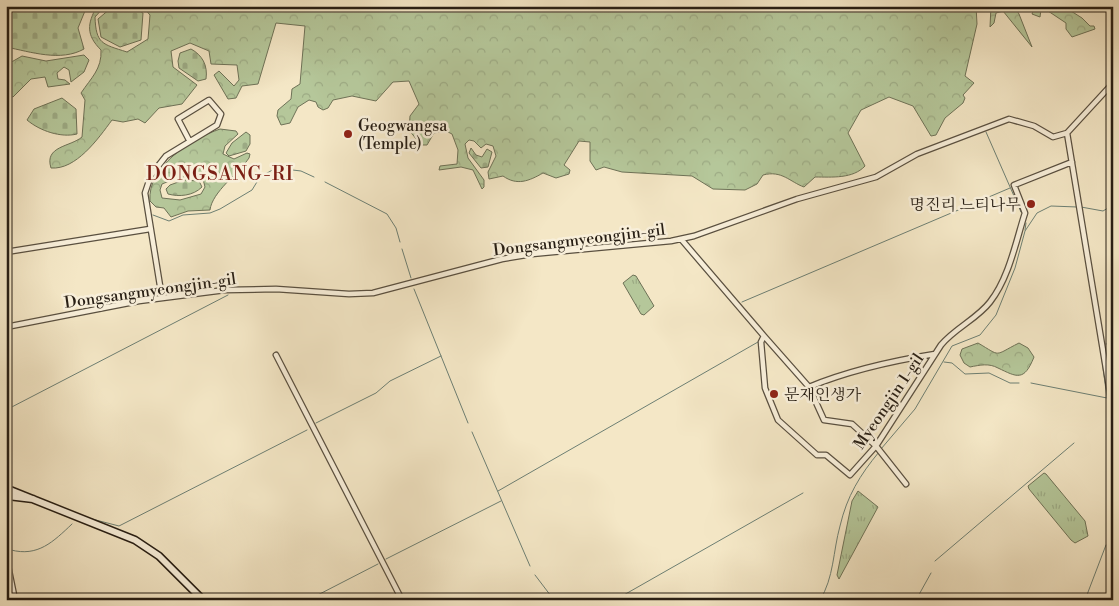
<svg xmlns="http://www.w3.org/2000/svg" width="1119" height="606" viewBox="0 0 1119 606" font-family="'Libre Bodoni','Noto Serif KR',serif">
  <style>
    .grass { fill: url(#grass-tufts); stroke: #6e7257 }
    .forest { fill: url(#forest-crowns); stroke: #6e7257; fill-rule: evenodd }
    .cemetery { fill: url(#cemetery-stones); stroke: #6e7257 }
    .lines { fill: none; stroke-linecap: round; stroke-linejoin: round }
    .stream { stroke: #6d7f73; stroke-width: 1 }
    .minor-casing { stroke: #5a5040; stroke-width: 7 }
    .secondary-casing { stroke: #271e14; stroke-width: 9 }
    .minor { stroke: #f8efda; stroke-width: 4.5 }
    .secondary { stroke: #f8efda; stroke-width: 6 }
    .poi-dot { fill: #8f2418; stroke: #f8efda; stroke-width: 2 }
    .labels { text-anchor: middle; stroke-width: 5; stroke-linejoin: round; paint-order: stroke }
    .poi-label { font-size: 16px; fill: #271e14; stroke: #f8efda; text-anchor: start }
    .street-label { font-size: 16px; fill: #271e14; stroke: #f8efda }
    .quarter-label { font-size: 19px; letter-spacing: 1px; fill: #7a1f14; stroke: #f8efda }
  </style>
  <defs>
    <pattern id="grass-tufts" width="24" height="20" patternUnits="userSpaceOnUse" patternTransform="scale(1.25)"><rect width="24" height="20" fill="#b5c79a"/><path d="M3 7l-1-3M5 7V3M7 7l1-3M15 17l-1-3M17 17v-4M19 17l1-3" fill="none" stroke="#9caa84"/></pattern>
    <pattern id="forest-crowns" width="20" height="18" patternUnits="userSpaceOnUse" patternTransform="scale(1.25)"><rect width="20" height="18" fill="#b5c79a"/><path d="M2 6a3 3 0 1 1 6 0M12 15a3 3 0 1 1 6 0" fill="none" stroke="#9caa84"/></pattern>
    <pattern id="cemetery-stones" width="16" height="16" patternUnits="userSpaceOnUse" patternTransform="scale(1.25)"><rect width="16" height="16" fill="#b5c79a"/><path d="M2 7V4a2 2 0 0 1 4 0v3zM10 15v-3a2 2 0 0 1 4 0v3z" fill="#9caa84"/></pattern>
  </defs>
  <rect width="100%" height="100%" fill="#f4e7c6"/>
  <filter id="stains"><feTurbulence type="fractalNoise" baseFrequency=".004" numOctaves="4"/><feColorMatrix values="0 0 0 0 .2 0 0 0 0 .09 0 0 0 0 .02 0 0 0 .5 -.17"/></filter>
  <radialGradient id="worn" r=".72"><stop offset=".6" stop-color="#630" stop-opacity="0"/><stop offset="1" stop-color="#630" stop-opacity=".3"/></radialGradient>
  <!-- grass -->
  <path class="grass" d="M633 275 636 276 654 306 644 315 641 314 623 283Z
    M1044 473 1046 474 1085 521 1088 536 1075 543 1071 540 1029 489 1028 486Z
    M858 491 878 507 839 579 837 575 852 501Z"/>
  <!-- forest -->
  <path class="forest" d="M97 6H105L95 17C96 44 102 44 127 52L148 39 150 15 142 6H242L247 10 251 6H976L977 24 965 76 974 83 963 95 965 98 963 103 945 118 936 135 931 136 913 106 889 97 861 110 848 133 865 166C853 179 832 177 815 177L804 187C790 182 782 170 763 175L757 184 745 190 713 189 692 176 622 172 604 167 596 170 590 161V142L579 141 564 165 570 170 569 174 556 178 543 173C529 181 517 186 503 176L489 179 488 172 496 156 493 146 486 144 481 148 474 141 469 140 465 144 468 158 484 180V187L482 189 473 170 461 167 439 170 440 166 457 164 458 150 452 134 446 131 434 133 427 145H421L409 130 410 116 419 104 409 81 393 82 376 101 352 96 333 100 328 108 323 110 318 107 316 102 309 100 298 107 290 123 281 125 277 116 278 110 291 99 292 89 300 84 305 26 276 23 258 84 242 86 236 98 228 99 214 75 219 71 234 86 239 80 237 65 211 64 209 51 190 43 171 51 173 67 197 85 182 104 159 108 145 123 138 119 123 122 112 120C98 139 76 170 51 168 44 146 70 147 82 137L85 100 81 93C91 78 102 69 101 50 86 35 87 24 97 6Z
    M991 6H1014L1019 14 1032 47 1003 11 996 13 994 23 990 27Z
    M1035 6H1063L1082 18 1090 26H1094L1095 29 1072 37 1066 29V23L1048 11 1041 9 1040 17 1032 14Z
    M84 55 89 60 84 72 71 82 69 70 64 67 57 73 58 79 65 80 70 84 48 87 45 77 31 79 13 97 6 95V63L8 64 22 56 46 61Z
    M220 129 236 131 238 134 225 146 223 154 234 159 247 153 250 154 249 158C239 173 212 192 210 210L188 211 171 217 164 208 156 207 150 201C147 167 191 139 220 129ZM193 176 203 179 205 187 201 194 180 200 162 198 160 190 162 184 177 178Z
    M978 343C1002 357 993 356 1019 343L1028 348 1034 357C1024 382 1017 377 998 368 989 363 980 365 970 367L964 363 960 355 962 349Z"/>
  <!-- cemetery -->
  <path class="cemetery" d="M18 6H87L78 28 84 49C61 62 31 52 6 47V14Z
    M131 6 143 13 141 40 120 47 101 37 98 19 111 8Z
    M191 49C202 55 208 65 206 79L198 81 179 68 178 61 180 53Z
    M62 98 76 109 77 134C61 138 40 131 27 120L34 109Z
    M246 132 250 135V144L246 151 229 156 226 153 232 143Z
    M471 148 476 155 482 157 487 149 492 152 488 167 481 168 469 153Z
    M184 180 199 181 202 187C193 196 179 197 168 194L166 189 170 185Z"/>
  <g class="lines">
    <!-- stream -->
    <path class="stream" d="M986 132 1021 212
      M325 182 387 214 396 228 400 242
      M1081 207 1103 211 1113 205
      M153 215 169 221 183 215 210 213 220 209 252 190 260 177 276 168 301 171 314 177
      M1025 230 1026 223
      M402 249 411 278
      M414 289 468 423
      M742 302 1010 188
      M1106 344 1113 343
      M944 362 952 363 965 374 989 373 1010 383H1019
      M1031 383 1107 398 1100 345
      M6 410 228 295
      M316 423 376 393 390 381 441 356
      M472 432 530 566
      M881 449 915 409 952 346 980 335 996 315 1015 268 1025 231 1037 213 1051 206 1077 207
      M498 491 758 342
      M88 518 119 526 307 430
      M11 550C38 557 53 542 72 524
      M386 559 501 501
      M935 561 1074 443
      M535 575 554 600
      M308 600 378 564
      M615 600 803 493
      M820 600C834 578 833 551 840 526 847 496 860 475 879 452
      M916 600 931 573
      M1085 600 1106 545"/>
    <defs>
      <path id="minor" d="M1067 133 1110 393 1113 392
        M681 239 764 336 761 342 765 388 778 420 817 455H826L850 475 876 446 941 345C955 328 977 319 990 302 1009 278 1016 241 1025 213L1014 185 1072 162
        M6 252 150 229
        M162 298 145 193 151 175 166 156 217 125 221 114 209 100 178 119 189 140
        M6 327 139 301 225 290 276 289 349 294 373 293 502 259 532 254 671 241 694 236 797 199 876 177 917 154 1009 119 1034 126 1053 137 1067 133 1113 83
        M764 336 809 387 824 420 852 424 876 446 906 484
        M276 355 402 600
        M809 387C850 370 891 361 935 354
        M6 556 15 600"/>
      <path id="secondary" d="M10 490 135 540 159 556 203 600
        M8 496 33 499"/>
    </defs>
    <!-- minor casing -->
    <use href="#minor" class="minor-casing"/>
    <!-- secondary casing -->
    <use href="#secondary" class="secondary-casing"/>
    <!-- minor -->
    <use href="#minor" class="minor"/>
    <!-- secondary -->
    <use href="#secondary" class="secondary"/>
  </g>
  <!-- markers -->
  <g class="poi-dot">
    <circle cx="348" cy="134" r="5"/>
    <circle cx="1031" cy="204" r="5"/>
    <circle cx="774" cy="394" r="5"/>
  </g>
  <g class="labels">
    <!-- poi labels -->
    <g class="poi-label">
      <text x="358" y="131">Geogwangsa<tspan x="358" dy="18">(Temple)</tspan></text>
      <text x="1021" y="210" text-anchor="end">명진리 느티나무</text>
      <text x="784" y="400">문재인생가</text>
    </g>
    <!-- street labels -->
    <g class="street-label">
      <text transform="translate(579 239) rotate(-7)" y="6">Dongsangmyeongjin-gil</text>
      <text transform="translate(150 290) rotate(-8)" y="6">Dongsangmyeongjin-gil</text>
      <text transform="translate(888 401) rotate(-56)" y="6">Myeongjin 1-gil</text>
    </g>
    <!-- quarter labels -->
    <g class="quarter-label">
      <text x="220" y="180">DONGSANG-RI</text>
    </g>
  </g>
  <!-- margin -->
  <rect width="1119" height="606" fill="none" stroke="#f4e7c6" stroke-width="25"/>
  <rect x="8" y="8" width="1104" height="591" fill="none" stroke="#271e14" stroke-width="2.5"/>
  <rect x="12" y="12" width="1094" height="581" fill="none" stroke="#271e14"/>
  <rect width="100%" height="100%" filter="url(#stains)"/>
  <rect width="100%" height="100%" fill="url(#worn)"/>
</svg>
